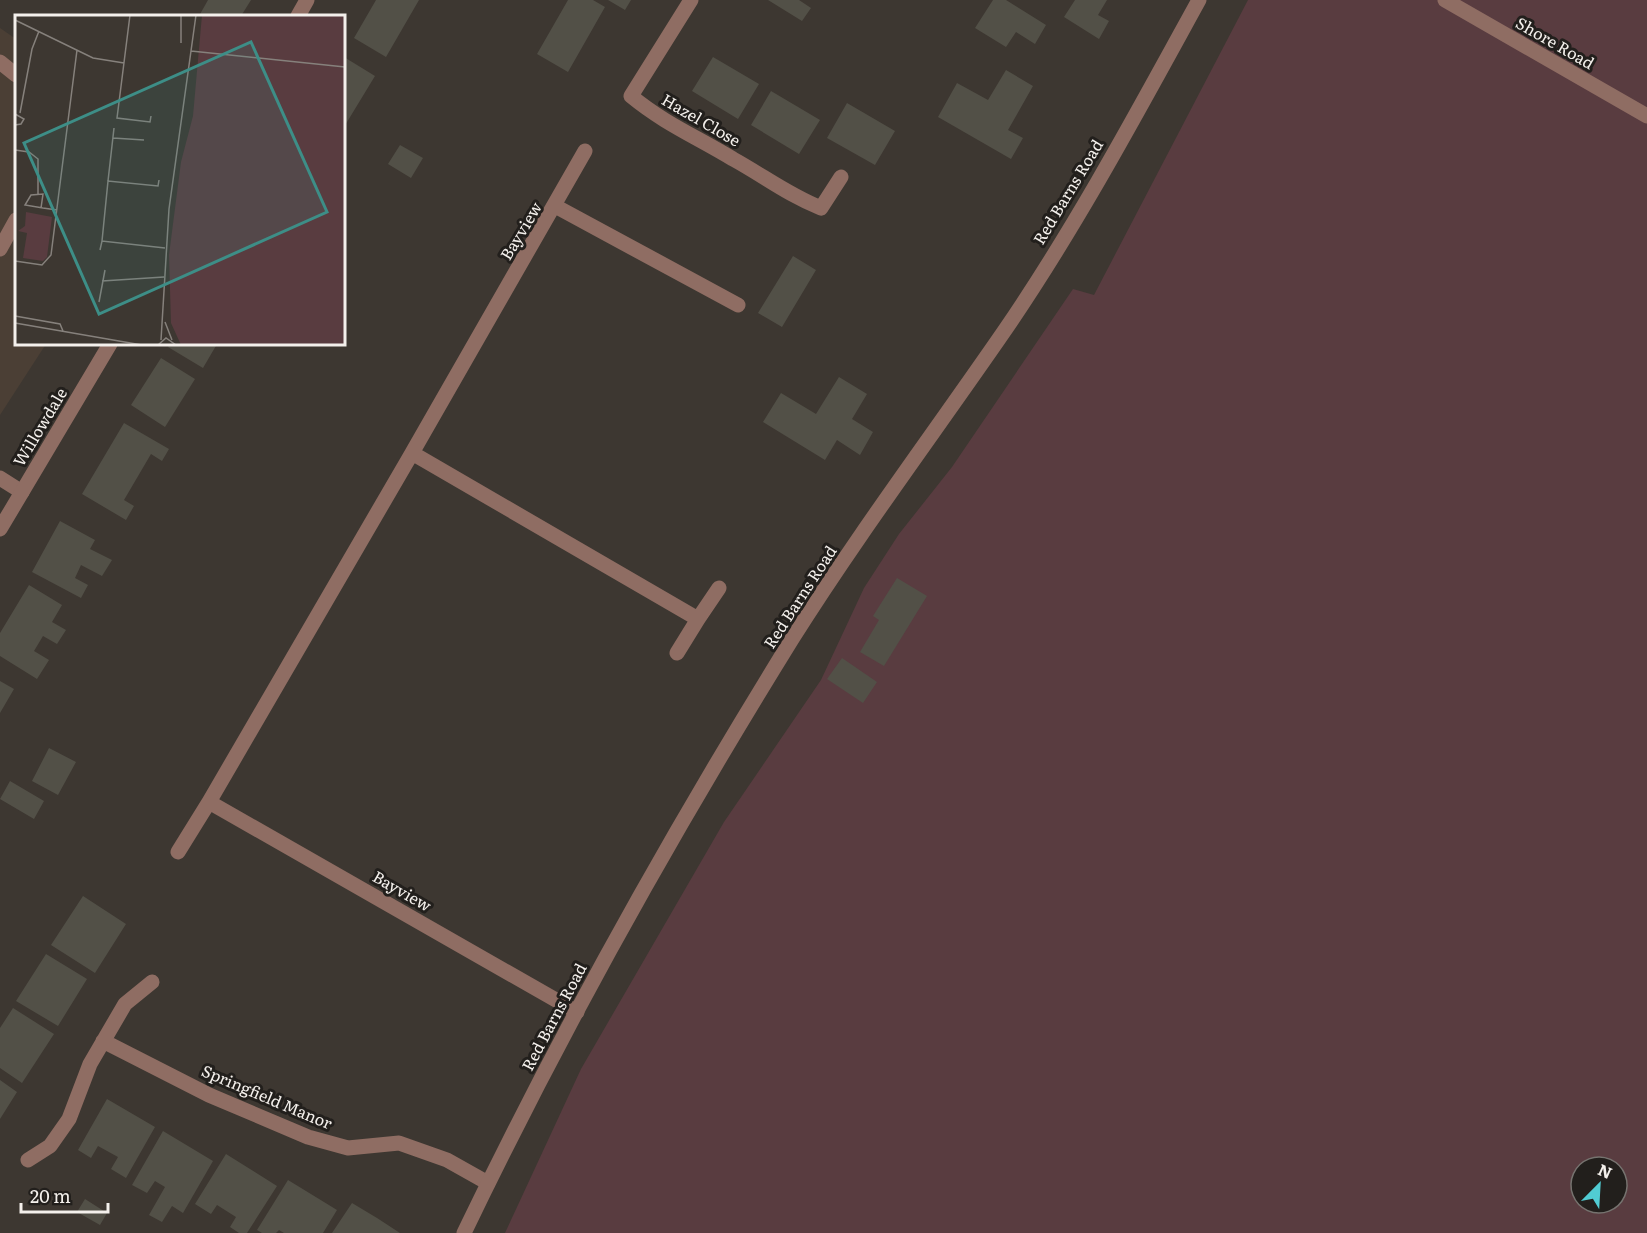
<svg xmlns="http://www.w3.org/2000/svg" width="1647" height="1233" viewBox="0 0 1647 1233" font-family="Literata,serif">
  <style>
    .built { fill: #4b3f35 }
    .green { fill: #593c40; fill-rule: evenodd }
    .building { fill: #525047 }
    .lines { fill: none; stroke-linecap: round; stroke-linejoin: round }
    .service { stroke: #8f6d63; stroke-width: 15 }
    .minor { stroke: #8f6d63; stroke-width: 15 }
    .tertiary { stroke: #8f6d63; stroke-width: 15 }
    .labels { text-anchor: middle; stroke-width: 6; stroke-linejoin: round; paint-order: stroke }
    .street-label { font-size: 16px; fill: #f4f0ec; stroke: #221f1c }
    .inset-road { fill: none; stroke: #86817c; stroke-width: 1.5 }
    .view { fill: #3d8e87; fill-opacity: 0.15; stroke: #3d8e87; stroke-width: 3 }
    .inset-edge { fill: none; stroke: #f4f0ec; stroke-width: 3 }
  </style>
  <rect width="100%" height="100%" fill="#3d3731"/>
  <!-- built -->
  <path class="built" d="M0 28 16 39V344H46L0 415Z"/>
  <!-- green -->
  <path class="green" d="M1248 0H1647V1233H505L581 1069 724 822 821 680 864 588 899 534 952 467 1073 289 1094 295ZM1581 1167H1617V1203H1581Z"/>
  <!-- building -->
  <path class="building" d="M208 0H251L241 16H199Z
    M376 0H419L386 57 354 38Z
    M568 0H593L605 7 568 72 537 54Z
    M608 0H631L625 10Z
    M768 0H799L811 8 802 21Z
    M993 0H1006L1046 25 1035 44 1016 32 1006 47 975 28Z
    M1075 0H1107L1098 15 1109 21 1099 39 1064 17Z
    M344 57 375 76 344 127Z
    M713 57 759 84 738 119 692 91Z
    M1006 70 1033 86 1008 130 1023 138 1011 159 938 117 957 83 988 100Z
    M771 91 820 120 799 154 751 125Z
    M847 103 895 131 875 165 827 138Z
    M400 145 423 158 411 178 388 164Z
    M793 256 816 270 782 327 758 313Z
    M170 344H217L203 368 168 347Z
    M161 358 195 379 165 427 131 405Z
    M839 377 867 394 852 419 873 432 860 455 837 440 825 460 763 422 781 393 816 414Z
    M124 423 169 449 162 461 151 454 124 500 134 506 126 520 82 494Z
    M60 521 95 540 90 549 112 560 102 576 81 565 75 578 88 585 81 598 32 572Z
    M897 578 927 596 884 666 860 652 879 620 873 616Z
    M29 585 62 605 52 622 66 630 57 644 43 636 34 651 49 660 37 679 0 656V633Z
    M842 658 877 682 863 703 827 679Z
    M0 681 14 689 0 713Z
    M49 748 76 762 58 795 32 781Z
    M10 781 44 801 34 819 0 799Z
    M83 896 126 924 95 973 51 945Z
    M46 954 87 979 58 1026 16 1001Z
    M13 1008 54 1034 22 1083 0 1068V1028Z
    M0 1080 17 1092 0 1119Z
    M107 1099 155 1127 126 1178 111 1169 118 1157 98 1146 91 1158 78 1150Z
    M163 1131 213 1161 183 1213 172 1206 162 1222 149 1215 165 1187 155 1181 147 1193 132 1185Z
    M226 1154 277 1186 247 1233H239L230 1227 236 1217 217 1205 211 1214 195 1204Z
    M288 1180 337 1210 323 1233H284L279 1230 276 1233H262L257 1230Z
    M85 1199 107 1213 100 1225 77 1212Z
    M352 1203 377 1218 400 1233H332Z"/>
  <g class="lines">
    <!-- service -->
    <path class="service" d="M0 62 16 75
      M0 249 16 220
      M0 478 22 492"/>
    <!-- minor -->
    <path class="minor" d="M691 0 631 96C665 124 697 137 733 159 764 176 788 195 821 208L841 177
      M1445 0 1647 116
      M298 16 307 0
      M555 206 738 305
      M412 453 585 151
      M0 529 110 344
      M677 653 698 619
      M209 802 412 453 698 619 719 588
      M178 852 209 802 577 1012
      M103 1041 209 1095 308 1137 348 1148 399 1143 447 1160 488 1183
      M28 1160 50 1146 69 1119 90 1064 125 1004 152 982"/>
    <!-- tertiary -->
    <path class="tertiary" d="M464 1233C562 1029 673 831 792 639 859 533 934 433 1005 330 1077 225 1138 111 1199 0"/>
  </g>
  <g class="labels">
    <!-- street labels -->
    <g class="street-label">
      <text transform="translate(1555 43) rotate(30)" y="6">Shore Road</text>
      <text transform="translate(701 120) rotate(30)" y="6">Hazel Close</text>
      <text transform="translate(1068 192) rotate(-59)" y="6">Red Barns Road</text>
      <text transform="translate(521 231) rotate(-59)" y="6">Bayview</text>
      <text transform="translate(40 427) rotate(-59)" y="6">Willowdale</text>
      <text transform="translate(800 597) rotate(-57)" y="6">Red Barns Road</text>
      <text transform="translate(402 891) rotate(30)" y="6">Bayview</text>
      <text transform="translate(554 1017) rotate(-62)" y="6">Red Barns Road</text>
      <text transform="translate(267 1097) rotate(23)" y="6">Springfield Manor</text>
    </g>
  </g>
  <!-- overview -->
  <g transform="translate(15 15)">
    <rect width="330" height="330" fill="#3d3731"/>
    <path d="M187 0H330V330H166L156 308 154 240 166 147 178 101ZM11 197 37 202 32 242 28 246 8 243 12 218 3 216 10 211Z" fill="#593c40"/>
    <path class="inset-road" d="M115 0 102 103 135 107 136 101M0 5 78 43 109 48M166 28V0M176 36 330 52M5 98 17 34 24 16M0 99 9 104 6 109 0 110M98 123 129 125M0 135 14 137 23 144V179M93 166 99 113M26 193 28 179 16 180 10 190 28 193 42 195M87 226 93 166 143 171 144 165M85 235 87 226 150 233M0 246 27 250 36 240 62 35M87 266 149 262M84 287 90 255M0 301 45 309 48 316M150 307 157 325M0 308 127 330M146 325 154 194 181 0M143 330 151 323 161 330"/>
    <path class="view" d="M236 27 312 197 84 299 9 128Z"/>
    <rect width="330" height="330" class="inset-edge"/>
  </g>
  <!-- north arrow -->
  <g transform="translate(1599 1185) rotate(24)"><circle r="28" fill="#221f1c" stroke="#76736f" stroke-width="1.5"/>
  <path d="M0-4.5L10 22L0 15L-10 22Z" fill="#51ccd3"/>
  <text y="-9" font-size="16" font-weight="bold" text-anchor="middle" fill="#f4f0ec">N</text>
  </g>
  <!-- scale -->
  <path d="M21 1203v9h87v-9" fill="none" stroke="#f4f0ec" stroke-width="3"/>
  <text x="30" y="1203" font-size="18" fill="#f4f0ec" stroke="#221f1c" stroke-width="4.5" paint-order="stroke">20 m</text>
</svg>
